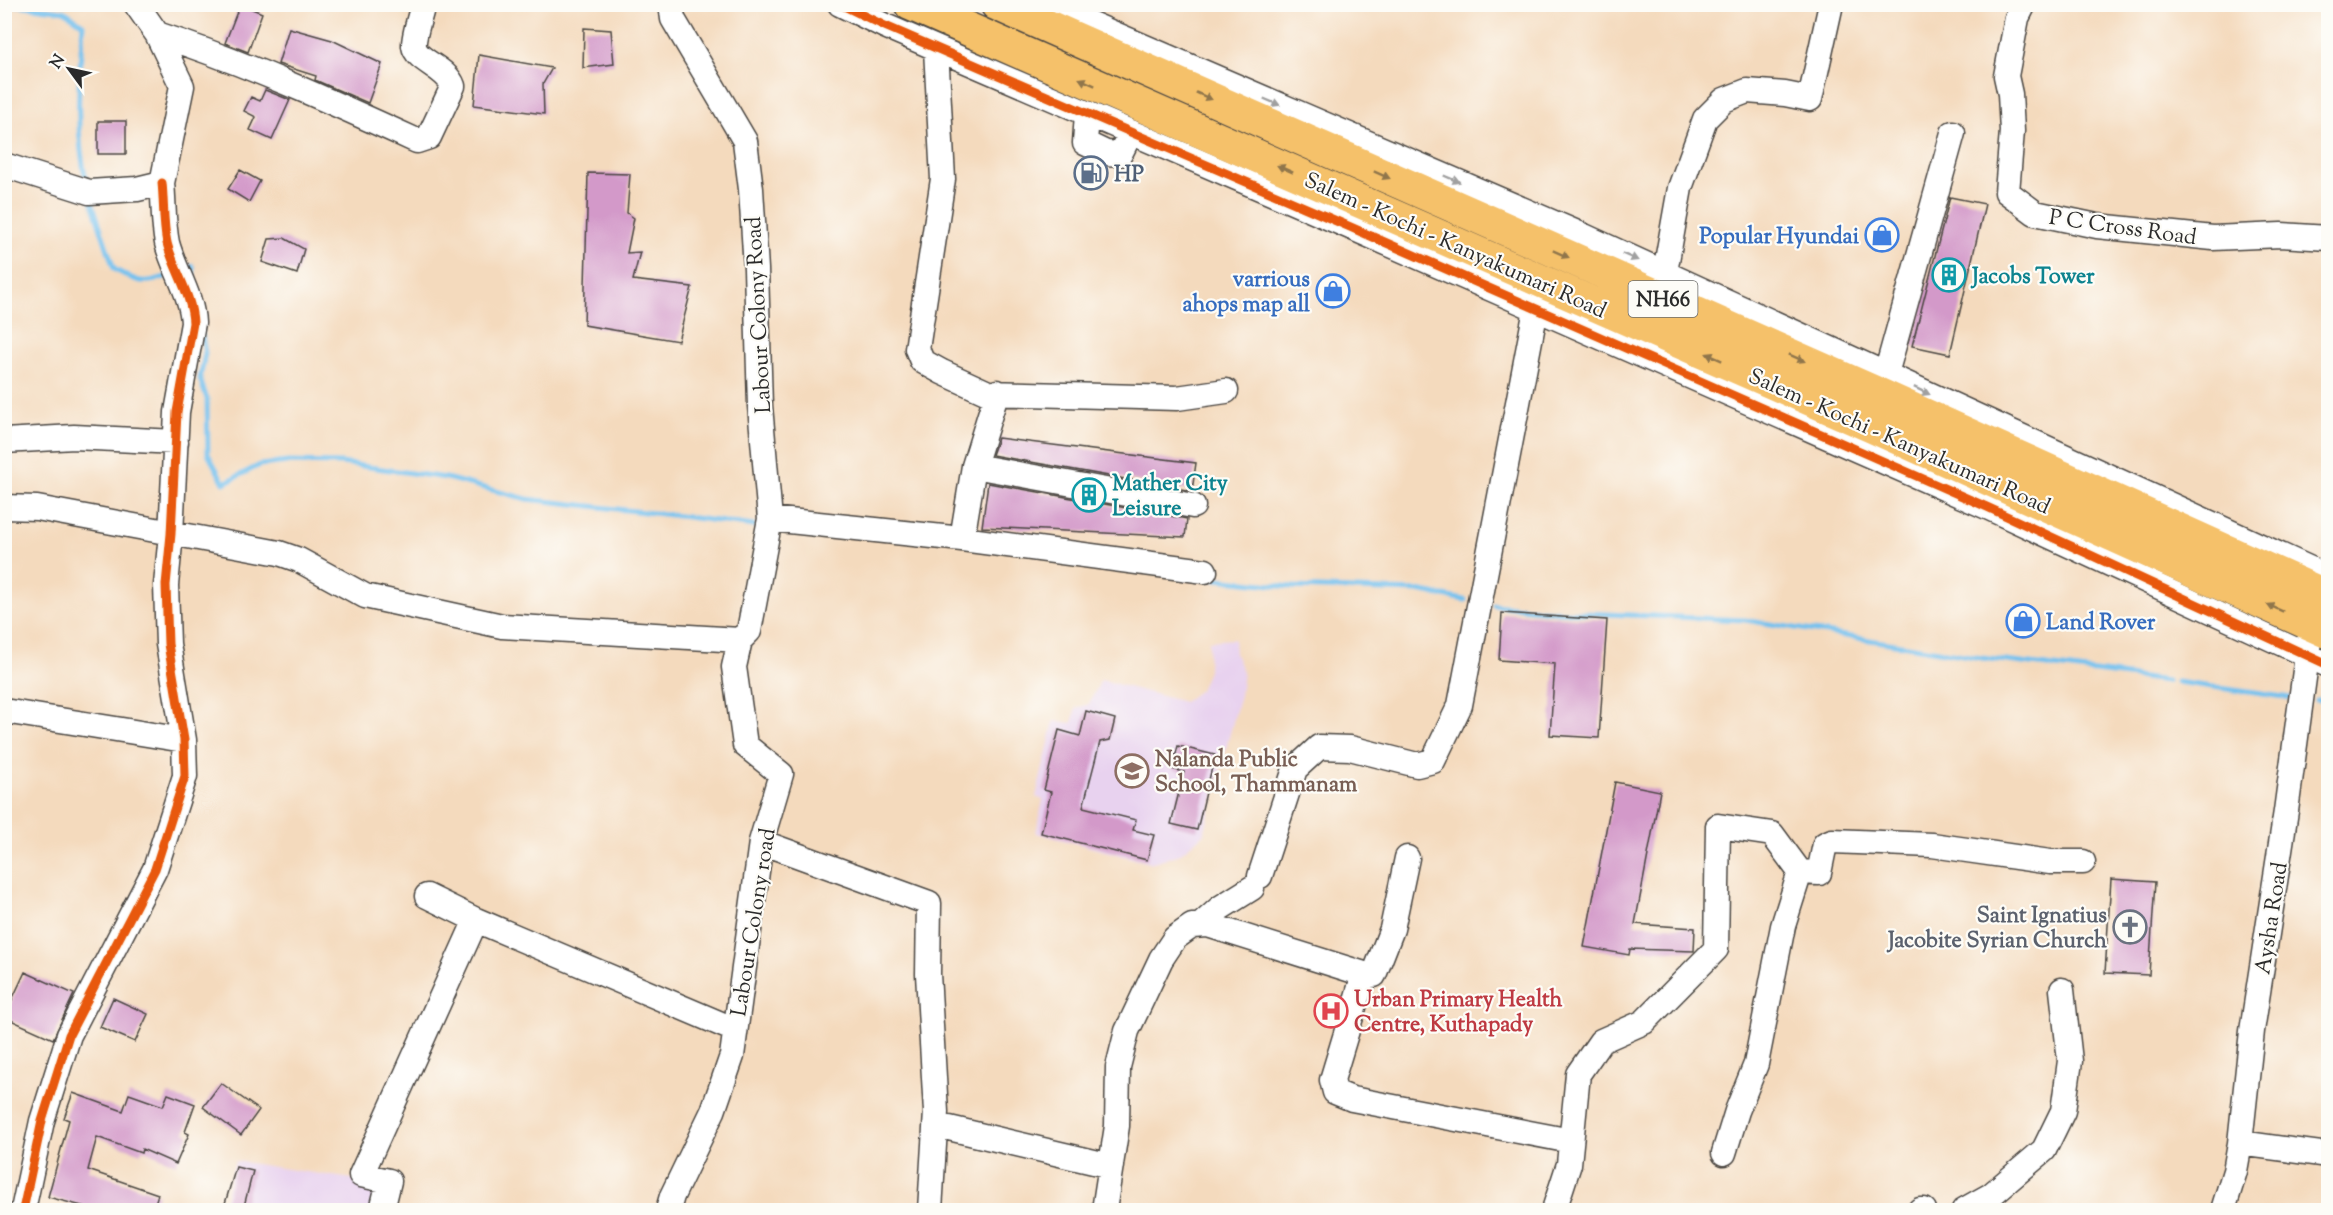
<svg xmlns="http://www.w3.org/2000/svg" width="2333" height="1215" viewBox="0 0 2333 1215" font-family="'Sorts Mill Goudy',serif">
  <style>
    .built { fill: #e8d2ef }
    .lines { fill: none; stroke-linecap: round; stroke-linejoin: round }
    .stream { stroke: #74c1ee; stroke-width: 5 }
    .building { fill: #d399c9 }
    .minor-casing { stroke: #494541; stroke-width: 27 }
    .highway-casing { stroke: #494541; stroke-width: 36 }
    .minor { stroke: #fff; stroke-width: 24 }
    .highway { stroke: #f5c16b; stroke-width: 33 }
    .cycleway-casing { stroke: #fdfcf7; stroke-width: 13 }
    .cycleway { stroke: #e8590c; stroke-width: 9 }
    .oneway { fill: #90764b }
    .oneway2 { fill: #a0a0a0 }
    .labels { text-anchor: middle; stroke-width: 4.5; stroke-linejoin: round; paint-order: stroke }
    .shield { fill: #fdfcf7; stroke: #6a6a68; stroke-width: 1.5 }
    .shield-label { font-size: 21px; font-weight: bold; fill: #2b2b2b }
    .service-label { font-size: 22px; font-weight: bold; fill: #4e5e75; stroke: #fdfcf7; text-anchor: start }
    .street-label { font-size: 22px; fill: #2b2b2b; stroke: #fdfcf7 }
    .shop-label { font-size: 22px; font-weight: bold; fill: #366cbe; stroke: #fdfcf7; text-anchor: end }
    .culture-label { font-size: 22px; font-weight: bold; fill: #0d838f; stroke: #fdfcf7; text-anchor: start }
    .education-label { font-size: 22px; font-weight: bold; fill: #785e54; stroke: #fdfcf7; text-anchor: start }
    .worship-label { font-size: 22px; font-weight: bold; fill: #5b616d; stroke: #fdfcf7; text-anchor: end }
    .health-label { font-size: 22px; font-weight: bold; fill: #be3a42; stroke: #fdfcf7; text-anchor: start }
  </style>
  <rect width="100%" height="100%" fill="#fdfcf7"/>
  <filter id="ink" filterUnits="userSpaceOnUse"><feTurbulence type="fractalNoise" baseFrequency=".0167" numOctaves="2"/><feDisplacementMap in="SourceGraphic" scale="12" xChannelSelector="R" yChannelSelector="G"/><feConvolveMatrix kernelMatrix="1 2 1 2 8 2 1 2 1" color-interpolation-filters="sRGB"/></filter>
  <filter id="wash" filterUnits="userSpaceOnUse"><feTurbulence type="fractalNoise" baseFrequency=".008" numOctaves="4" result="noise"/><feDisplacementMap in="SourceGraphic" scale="24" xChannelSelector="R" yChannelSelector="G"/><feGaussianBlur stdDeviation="1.35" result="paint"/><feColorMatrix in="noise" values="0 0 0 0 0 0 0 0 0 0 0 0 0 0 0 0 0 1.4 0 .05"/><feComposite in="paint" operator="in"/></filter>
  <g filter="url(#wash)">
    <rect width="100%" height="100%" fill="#f4dabd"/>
    <!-- built -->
    <path class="built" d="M1234 639 1235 654 1243 672 1240 695 1204 834 1180 854 1150 863 1036 833 1043 800 1036 797 1054 721 1072 723 1076 708 1089 704 1101 680 1184 702 1200 690 1208 671 1209 641Z
      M235 1161 384 1184 376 1210H222Z"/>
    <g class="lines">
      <!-- stream -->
      <path class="stream" d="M10 4 64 11 83 24C79 77 74 133 87 184
        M91 199 114 269C141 284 144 285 173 274
        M184 269 193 266 194 286
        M201 330 205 353 200 379 207 399 208 454 224 483 260 465 288 462 341 463 446 478 527 499 680 516 754 526
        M1208 578 1291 587 1417 591 1465 600
        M1494 605 1560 612 1745 620 1982 658 2167 681
        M2177 682 2291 698
        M2316 700H2328"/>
    </g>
    <g id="blocks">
      <!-- building -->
      <path class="building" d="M240 4 262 13 248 52 225 43Z
        M289 28 332 40 382 64 368 103 315 80 316 76 278 64Z
        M584 28 611 30 614 64 583 68Z
        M479 55 552 68 543 84 544 114 474 105Z
        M265 90 290 100 272 140 250 130 256 117 244 111 251 97 260 101Z
        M98 121H126V154H98Z
        M240 170 260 181 249 202 228 189Z
        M588 173 630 174 627 213 634 218 627 253 640 252 633 280 692 287 678 341 584 325Z
        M1950 197 1985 204 1950 354 1912 346Z
        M284 238 304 249 297 274 262 262 269 239Z
        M998 438 1196 463 1192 491 992 455Z
        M988 483 1187 519 1185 537 982 527Z
        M1502 613 1607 620 1599 738 1550 735 1555 664 1499 660Z
        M1086 711 1115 719 1110 740 1100 742 1083 807 1136 820 1133 830 1154 835 1147 860 1041 833 1051 792 1044 790 1059 730 1080 736Z
        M1178 746 1215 755 1197 830 1171 824 1184 772 1172 769Z
        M1615 782 1660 791 1635 924 1695 928 1694 951 1630 949 1629 955 1584 947Z
        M2111 879 2155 882 2149 975 2105 973Z
        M25 972 74 994 53 1039 4 1017Z
        M113 998 148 1014 135 1042 100 1027Z
        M221 1083 259 1110 241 1135 203 1107Z
        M73 1093 123 1111 129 1094 163 1106 168 1094 195 1104 185 1132 189 1134 176 1164 142 1149 141 1153 97 1137 88 1170 158 1194 153 1210H97L48 1197 69 1120 64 1118Z
        M236 1167 253 1171 243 1210H223Z"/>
    </g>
  </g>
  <g filter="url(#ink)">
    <use href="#blocks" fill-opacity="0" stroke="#494541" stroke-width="1.5"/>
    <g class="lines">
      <defs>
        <path id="minor" d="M671 4 673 19 745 141 751 189 756 269 760 406 770 519 749 631 740 640
          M840 4 885 26 1348 226 1987 507 2328 665
          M1045 4 1584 236 2328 577
          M2024 4 2017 18 2006 76 2010 94 2012 131 2007 192 2035 213 2097 226 2213 238 2281 235 2328 238
          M157 34C246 63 332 102 417 141L429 137 453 86C447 68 416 61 414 46 413 37 421 14 423 4
          M936 49 943 179 917 349 922 361 942 372 988 393 1177 398 1226 391
          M1087 113 1085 143 1106 153 1120 154 1131 132
          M4 165 89 192 137 189 162 183 182 86 157 34 136 4
          M1665 272 1680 188 1705 119 1724 100 1747 91 1785 94 1810 99 1831 4
          M1886 374 1953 133
          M997 392 974 466 962 539 1205 571
          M4 441 74 437 176 442
          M974 466 1193 506
          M4 507 37 508 279 553 299 560 365 596 502 626 740 640
          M770 519 962 539
          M4 711 184 740
          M761 842 929 903 928 974 936 1112 930 1210
          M1260 876 1295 769 1319 747 1350 748 1417 765 1433 761 1460 705 1536 309
          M427 896 476 920 735 1030
          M1201 925 1220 908 1252 888
          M1364 974 1332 1080 1335 1092 1352 1099 1571 1141
          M949 1128 1111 1166
          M2240 1143 2328 1155
          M1724 1153 1737 1111 1756 1064 1783 926 1800 872 1819 873 1825 844 1832 841 1932 845 2050 862H2083
          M23 1210 42 1121 69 1035 155 869 185 776 184 740 168 644 166 585 171 534 177 412 193 323C192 295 174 270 167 243 163 224 164 202 162 183
          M382 1210 389 1181 361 1175 476 920
          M668 1210 672 1196 713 1111 732 1056 761 842 781 774 745 745 734 667 740 640
          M1104 1210 1117 1126 1118 1067 1127 1031 1161 959 1175 938 1192 926 1208 925 1364 974 1374 975 1392 929 1407 858
          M1554 1210 1569 1164 1578 1074 1601 1041 1644 1022 1716 949 1718 826 1772 834 1800 872
          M1920 1210H1924
          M1964 1210 1991 1195 2044 1150 2063 1111 2070 1061 2062 990
          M2223 1210 2235 1171 2240 1143 2252 1031 2286 811 2309 641"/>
        <path id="highway" d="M911 4 1871 426 2328 632
          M997 4 1874 392 2328 597"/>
      </defs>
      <!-- minor casing -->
      <use href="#minor" class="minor-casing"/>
      <!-- highway casing -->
      <use href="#highway" class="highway-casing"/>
      <!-- minor -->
      <use href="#minor" class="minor"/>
      <!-- highway -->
      <use href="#highway" class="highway"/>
      <defs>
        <path id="cycleway" d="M840 4 885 26 1348 226 1987 507 2328 665
          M23 1210 42 1121 69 1035 155 869 185 776 184 740 168 644 166 585 171 534 177 412 193 323C192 295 174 270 167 243 163 224 164 202 162 183"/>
      </defs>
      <!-- cycleway casing -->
      <use href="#cycleway" class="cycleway-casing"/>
      <!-- cycleway -->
      <use href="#cycleway" class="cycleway"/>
    </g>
    <!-- one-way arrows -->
    <defs><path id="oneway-solid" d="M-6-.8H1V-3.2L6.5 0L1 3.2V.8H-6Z" transform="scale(1.5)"/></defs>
    <g class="oneway">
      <use href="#oneway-solid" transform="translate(1087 82) rotate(-156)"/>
      <use href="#oneway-solid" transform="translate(1204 96) rotate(24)"/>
      <use href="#oneway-solid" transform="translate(1285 169) rotate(-156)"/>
      <use href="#oneway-solid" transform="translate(1382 175) rotate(24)"/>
      <use href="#oneway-solid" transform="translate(1561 254) rotate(24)"/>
      <use href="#oneway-solid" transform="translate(1714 357) rotate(-156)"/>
      <use href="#oneway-solid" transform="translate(1797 358) rotate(24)"/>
      <use href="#oneway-solid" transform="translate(2275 608) rotate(-156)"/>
    </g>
    <g class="oneway2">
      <use href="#oneway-solid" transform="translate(1272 102) rotate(23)"/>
      <use href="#oneway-solid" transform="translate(1452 179) rotate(23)"/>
      <use href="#oneway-solid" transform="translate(1630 257) rotate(24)"/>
      <use href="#oneway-solid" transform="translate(1922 391) rotate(25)"/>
    </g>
  </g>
  <!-- icons -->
  <defs>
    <symbol id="fuel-ring" viewBox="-11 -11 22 22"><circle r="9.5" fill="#fdfcf7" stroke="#5c6f8a" stroke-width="1.5"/><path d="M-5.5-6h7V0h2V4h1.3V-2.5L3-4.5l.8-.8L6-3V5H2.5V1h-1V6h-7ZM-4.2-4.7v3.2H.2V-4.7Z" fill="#5c6f8a"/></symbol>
    <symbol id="shop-ring" viewBox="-11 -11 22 22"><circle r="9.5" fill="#fdfcf7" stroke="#3f7fe0" stroke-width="1.5"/><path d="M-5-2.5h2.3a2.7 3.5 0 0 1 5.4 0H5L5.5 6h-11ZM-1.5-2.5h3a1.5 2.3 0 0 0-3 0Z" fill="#3f7fe0"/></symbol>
    <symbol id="building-ring" viewBox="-11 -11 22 22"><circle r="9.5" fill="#fdfcf7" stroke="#0f9aa8" stroke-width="1.5"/><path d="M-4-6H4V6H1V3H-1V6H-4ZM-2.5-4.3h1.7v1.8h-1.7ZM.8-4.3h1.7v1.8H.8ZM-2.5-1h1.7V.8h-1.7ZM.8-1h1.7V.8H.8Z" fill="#0f9aa8"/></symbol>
    <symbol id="school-ring" viewBox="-11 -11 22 22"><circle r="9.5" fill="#fdfcf7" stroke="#8d6e63" stroke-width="1.5"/><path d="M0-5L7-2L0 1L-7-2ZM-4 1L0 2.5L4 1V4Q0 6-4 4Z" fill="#8d6e63"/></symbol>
    <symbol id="church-ring" viewBox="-11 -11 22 22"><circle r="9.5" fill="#fdfcf7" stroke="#6b7280" stroke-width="1.5"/><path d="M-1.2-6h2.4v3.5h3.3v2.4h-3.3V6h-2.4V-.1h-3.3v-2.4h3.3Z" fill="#6b7280"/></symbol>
    <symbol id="hospital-ring" viewBox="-11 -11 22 22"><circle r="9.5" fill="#fdfcf7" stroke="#e0444e" stroke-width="1.5"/><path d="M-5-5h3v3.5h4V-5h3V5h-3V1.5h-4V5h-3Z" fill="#e0444e"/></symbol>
  </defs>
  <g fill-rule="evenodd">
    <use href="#fuel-ring" x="1072" y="154" width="38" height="38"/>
    <use href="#shop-ring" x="1863" y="216" width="38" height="38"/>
    <use href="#building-ring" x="1930" y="256" width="38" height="38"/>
    <use href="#shop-ring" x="1314" y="272" width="38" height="38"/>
    <use href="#building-ring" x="1070" y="476" width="38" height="38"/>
    <use href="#shop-ring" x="2004" y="602" width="38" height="38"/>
    <use href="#school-ring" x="1113" y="752" width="38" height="38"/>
    <use href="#church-ring" x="2111" y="908" width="38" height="38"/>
    <use href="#hospital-ring" x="1312" y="992" width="38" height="38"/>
  </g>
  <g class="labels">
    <!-- shield labels -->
    <rect class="shield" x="1628.5" y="281" width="69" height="36" rx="4.5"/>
    <g class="shield-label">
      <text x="1663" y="306">NH66</text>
    </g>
    <!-- service labels -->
    <g class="service-label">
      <text x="1114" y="181">HP</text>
    </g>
    <!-- street labels -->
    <g class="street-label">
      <text transform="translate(2123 226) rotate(8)" y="8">P C Cross Road</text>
      <text transform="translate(1456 244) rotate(24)" y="8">Salem - Kochi - Kanyakumari Road</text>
      <text transform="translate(757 315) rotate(-93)" y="8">Labour Colony Road</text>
      <text transform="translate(1900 440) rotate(24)" y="8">Salem - Kochi - Kanyakumari Road</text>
      <text transform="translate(2270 918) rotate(-81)" y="8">Aysha Road</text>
      <text transform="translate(752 922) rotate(-81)" y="8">Labour Colony road</text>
    </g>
    <!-- shop labels -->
    <g class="shop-label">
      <text x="1859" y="243">Popular Hyundai</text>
      <text x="1310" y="286">varrious<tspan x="1310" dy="25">ahops map all</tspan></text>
      <text x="2046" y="629" text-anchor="start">Land Rover</text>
    </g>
    <!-- culture labels -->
    <g class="culture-label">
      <text x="1972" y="283">Jacobs Tower</text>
      <text x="1112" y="490">Mather City<tspan x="1112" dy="25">Leisure</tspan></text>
    </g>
    <!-- education labels -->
    <g class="education-label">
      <text x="1155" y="766">Nalanda Public<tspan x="1155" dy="25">School, Thammanam</tspan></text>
    </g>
    <!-- worship labels -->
    <g class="worship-label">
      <text x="2107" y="922">Saint Ignatius<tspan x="2107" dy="25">Jacobite Syrian Church</tspan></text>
    </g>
    <!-- health labels -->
    <g class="health-label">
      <text x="1354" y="1006">Urban Primary Health<tspan x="1354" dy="25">Centre, Kuthapady</tspan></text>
    </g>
  </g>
  <!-- margin -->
  <rect width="2333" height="1215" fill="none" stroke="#fdfcf7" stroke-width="24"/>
  <!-- north arrow -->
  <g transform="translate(69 69) rotate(303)" stroke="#fdfcf7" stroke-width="4.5" paint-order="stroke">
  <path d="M0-4.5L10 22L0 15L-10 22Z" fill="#2b2b2b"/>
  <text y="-9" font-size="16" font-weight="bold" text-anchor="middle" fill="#2b2b2b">N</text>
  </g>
</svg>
